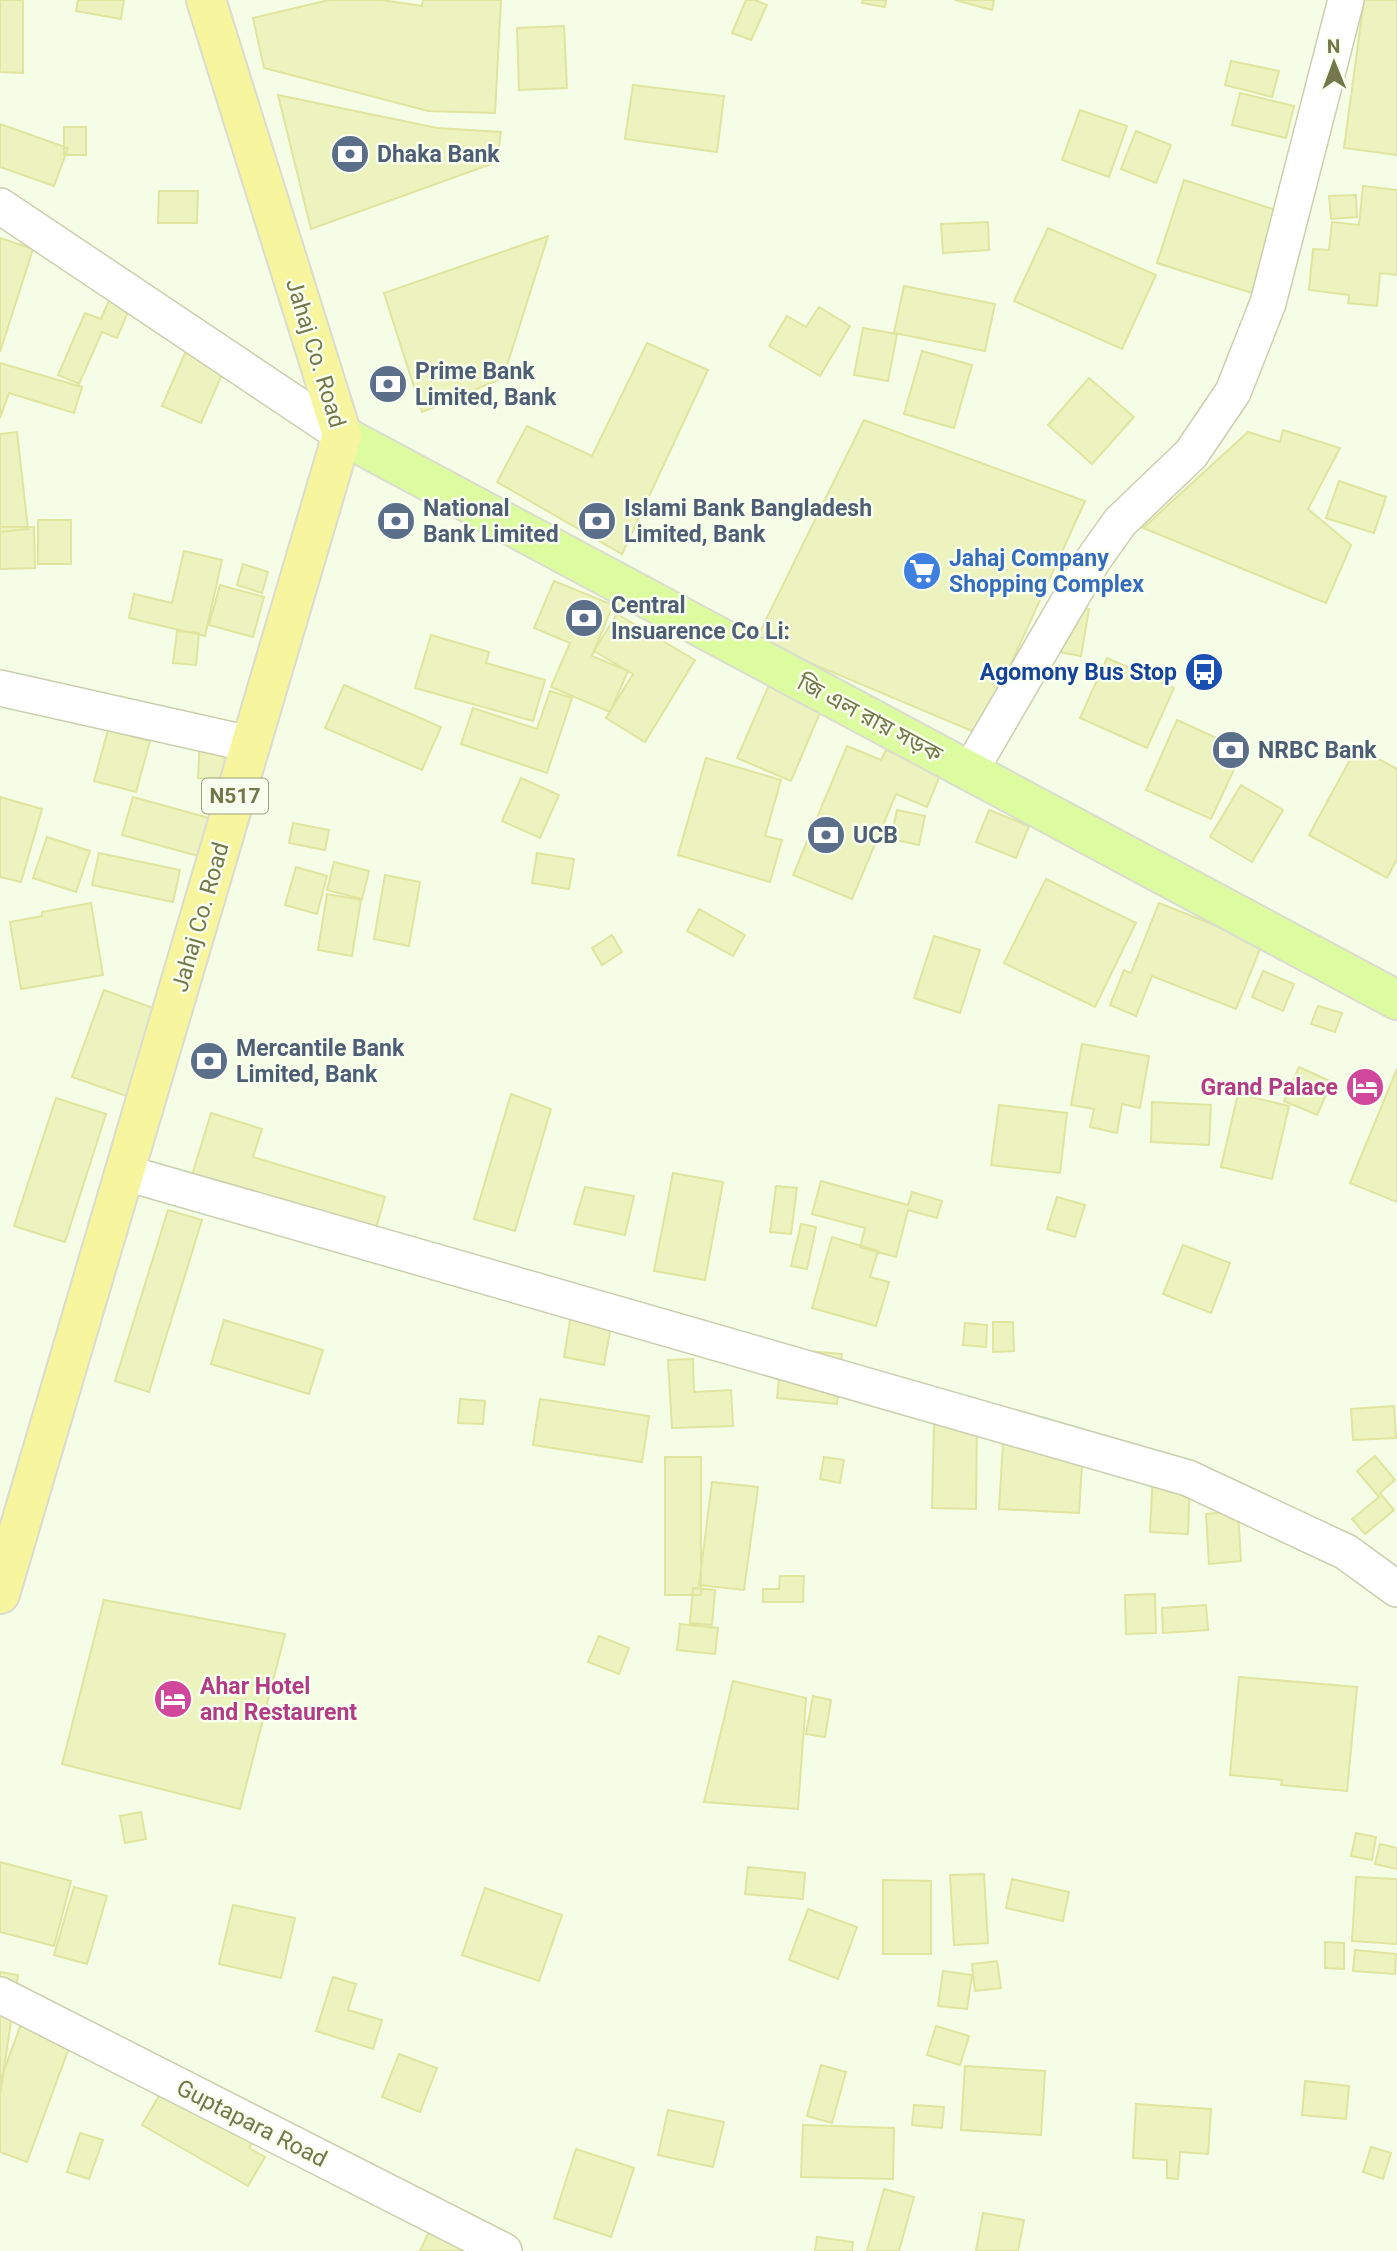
<svg xmlns="http://www.w3.org/2000/svg" width="1397" height="2251" viewBox="0 0 1397 2251" font-family="Roboto,'Noto Sans Bengali',sans-serif">
  <style>
    .building { fill: #edf3be; stroke: #dfe59e; stroke-width: 2 }
    .lines { fill: none; stroke-linecap: round; stroke-linejoin: round }
    .minor-casing { stroke: #cacfad; stroke-width: 38 }
    .major-casing { stroke: #dbdcd0; stroke-width: 42 }
    .highway-casing { stroke: #dbdcd0; stroke-width: 42 }
    .minor { stroke: #fff; stroke-width: 35 }
    .major { stroke: #dcfc9f; stroke-width: 38 }
    .highway { stroke: #f7f59d; stroke-width: 38 }
    .labels { text-anchor: middle; stroke-width: 5; stroke-linejoin: round; paint-order: stroke }
    .shield { fill: #f9ffee; stroke: #9ca07c; stroke-width: 2 }
    .shield-label { font-size: 21px; font-weight: bold; fill: #74774b }
    .service-label { font-size: 23px; font-weight: bold; fill: #4e5e75; stroke: #f9ffee; text-anchor: start }
    .street-label { font-size: 23px; fill: #74774b; stroke: #f9ffee }
    .shop-label { font-size: 23px; font-weight: bold; fill: #366cbe; stroke: #f9ffee; text-anchor: start }
    .transit-label { font-size: 23px; font-weight: bold; fill: #164399; stroke: #f9ffee; text-anchor: end }
    .hotel-label { font-size: 23px; font-weight: bold; fill: #b23c85; stroke: #f9ffee; text-anchor: end }
  </style>
  <rect width="100%" height="100%" fill="#f6fde7"/>
  <!-- building -->
  <path class="building" d="M0 0H23V73L0 72Z
    M78 0H124L121 19 76 11Z
    M329 0H382L422 6 423 0H501L495 113 428 111 264 68 253 18Z
    M746 0H755L767 5 751 40 732 33Z
    M863 0H886L885 7 862 3Z
    M955 0H994L992 10Z
    M1364 0H1397V155L1344 148Z
    M564 26 567 88 519 90 517 28Z
    M1231 61 1279 71 1272 97 1225 85Z
    M633 85 724 96 717 152 625 139Z
    M1240 93 1294 106 1286 138 1232 125Z
    M278 95 437 128 501 132 497 162 311 229Z
    M1080 110 1127 126 1109 177 1062 160Z
    M0 124 68 148 54 186 0 167Z
    M64 127H86V155H64Z
    M1136 131 1171 145 1156 183 1121 169Z
    M1184 180 1282 212 1255 294 1157 263Z
    M1363 186 1397 190V275L1380 273 1377 306 1348 303 1349 295 1309 290 1313 249 1329 250 1332 222 1359 225Z
    M159 191H198L197 223H158Z
    M1356 195 1357 217 1331 219 1329 196Z
    M988 222 989 250 943 253 941 224Z
    M1048 228 1156 275 1122 349 1014 301Z
    M548 236 503 378 422 412 384 293Z
    M0 238 33 249 0 352Z
    M904 286 995 304 985 351 894 333Z
    M110 298 130 307 117 338 102 332 79 384 58 375 85 313 101 319Z
    M819 307 850 326 820 376 769 346 787 316 806 327Z
    M863 328 897 334 888 381 854 375Z
    M647 343 708 370 622 554 497 482 527 426 592 456Z
    M188 346 227 363 201 423 162 406Z
    M922 351 972 365 954 428 904 414Z
    M0 363 82 387 74 413 9 393 0 418Z
    M1089 378 1134 417 1092 464 1048 425Z
    M864 420 1085 501 979 734 756 640Z
    M1283 430 1340 448 1308 509 1351 545 1326 603 1143 528 1248 432 1280 442Z
    M17 432 28 529 0 532V434Z
    M1339 481 1386 497 1374 533 1326 518Z
    M38 520H71V564H38Z
    M0 527H34L35 568 0 569Z
    M184 551 222 560 205 636 129 618 134 594 172 603Z
    M243 564 268 572 262 593 237 585Z
    M554 581 613 605 592 656 628 671 610 712 551 687 570 643 534 628Z
    M220 585 264 597 253 637 209 625Z
    M1051 602 1089 609 1081 656 1042 649Z
    M617 614 695 660 645 742 606 718 633 674 594 651Z
    M177 631 199 633 196 665 173 663Z
    M431 635 489 652 486 663 545 680 533 721 415 688Z
    M1107 658 1174 688 1147 748 1080 718Z
    M344 685 441 727 422 770 325 728Z
    M769 685 822 708 791 781 737 758Z
    M550 691 572 698 547 773 461 744 473 708 537 729Z
    M1177 720 1243 750 1211 819 1146 790Z
    M108 730 150 741 136 792 94 781Z
    M200 736 226 738 223 779 198 778Z
    M847 746 881 760 886 750 941 773 927 807 896 794 852 899 793 875Z
    M1357 747 1397 769V859L1387 878 1309 835Z
    M706 758 781 780 765 836 782 840 770 882 678 855Z
    M521 778 559 795 540 838 502 821Z
    M1241 785 1283 810 1252 862 1210 837Z
    M0 797 42 809 21 882 0 877Z
    M133 797 209 818 198 856 122 835Z
    M897 810 925 816 919 845 891 839Z
    M989 810 1029 826 1016 858 976 842Z
    M293 823 329 830 325 850 289 843Z
    M47 837 90 851 76 892 33 878Z
    M99 853 180 870 173 902 92 885Z
    M537 853 574 859 569 889 532 883Z
    M334 862 369 871 362 899 327 890Z
    M296 867 327 876 317 914 285 905Z
    M385 875 420 882 409 946 374 939Z
    M1046 879 1136 923 1095 1007 1004 963Z
    M327 894 361 900 352 956 318 950Z
    M91 903 103 975 21 989 10 922 42 916V912Z
    M1159 903 1262 944 1236 1009 1152 976 1136 1016 1110 1005 1124 970 1131 973Z
    M699 909 745 935 733 956 687 931Z
    M612 935 622 952 602 965 592 948Z
    M934 936 980 950 960 1013 914 998Z
    M1263 971 1294 984 1283 1011 1252 997Z
    M104 990 164 1012 132 1098 72 1077Z
    M1318 1006 1342 1013 1335 1032 1311 1024Z
    M1082 1044 1149 1056 1140 1108 1122 1104 1117 1133 1090 1127 1094 1109 1071 1105Z
    M1299 1067 1332 1082 1317 1115 1284 1101Z
    M1397 1069V1202L1350 1183Z
    M511 1094 551 1109 515 1231 474 1219Z
    M1238 1094 1289 1106 1272 1179 1221 1167Z
    M56 1098 106 1114 65 1242 14 1226Z
    M1152 1102 1211 1105 1209 1145 1151 1142Z
    M999 1105 1067 1113 1060 1173 991 1165Z
    M211 1113 262 1129 253 1157 385 1197 372 1241 189 1185Z
    M673 1173 723 1182 705 1280 654 1271Z
    M821 1181 908 1205 912 1192 942 1201 937 1218 908 1210 896 1257 860 1247 865 1228 812 1214Z
    M776 1186 797 1188 791 1234 770 1232Z
    M585 1187 634 1196 625 1235 574 1224Z
    M1057 1197 1085 1205 1075 1237 1047 1229Z
    M168 1210 202 1220 149 1392 115 1381Z
    M801 1224 816 1227 807 1269 791 1266Z
    M832 1237 878 1251 870 1277 889 1282 876 1326 812 1308Z
    M1183 1245 1230 1263 1211 1313 1163 1294Z
    M575 1290 616 1297 604 1365 564 1357Z
    M224 1320 323 1350 309 1394 211 1364Z
    M993 1322H1013L1014 1351 993 1352Z
    M965 1323 987 1325 986 1347 963 1345Z
    M782 1349 842 1354 837 1404 777 1398Z
    M693 1359 694 1392 731 1390 733 1426 672 1428 668 1360Z
    M460 1399 485 1401 483 1424 458 1423Z
    M540 1399 649 1416 642 1462 533 1445Z
    M1394 1406 1396 1438 1353 1440 1351 1409Z
    M934 1423 977 1424 976 1509 932 1508Z
    M1003 1444 1083 1449 1079 1513 999 1509Z
    M1375 1456 1395 1480 1380 1493 1394 1510 1365 1534 1352 1519 1379 1497 1357 1471Z
    M665 1457H701V1595H665Z
    M824 1457 844 1460 840 1483 820 1479Z
    M1153 1473 1190 1475 1188 1534 1150 1532Z
    M712 1482 758 1487 744 1590 699 1585Z
    M1238 1511 1241 1561 1209 1564 1206 1514Z
    M780 1576H804L803 1602H763V1589H779Z
    M693 1588 715 1590 712 1625 690 1623Z
    M1155 1594 1156 1633 1126 1634 1125 1595Z
    M104 1600 285 1634 240 1809 62 1764Z
    M1206 1605 1208 1630 1163 1633 1162 1608Z
    M680 1624 718 1628 715 1654 677 1650Z
    M599 1636 629 1648 619 1674 588 1662Z
    M1239 1677 1357 1687 1347 1791 1281 1785 1282 1780 1230 1775Z
    M733 1681 806 1698 798 1809 704 1802Z
    M813 1696 831 1700 825 1737 806 1734Z
    M141 1812 146 1839 125 1843 120 1816Z
    M1356 1833 1376 1837 1372 1860 1351 1856Z
    M1380 1844 1397 1848V1869L1375 1864Z
    M0 1862 71 1881 54 1946 0 1932Z
    M748 1867 805 1873 803 1899 745 1894Z
    M984 1874 988 1943 954 1945 950 1875Z
    M1356 1877 1397 1879V1944L1352 1941Z
    M1012 1879 1069 1892 1063 1921 1006 1908Z
    M883 1880 931 1881V1954H883Z
    M74 1887 107 1896 87 1964 54 1955Z
    M485 1888 562 1915 539 1981 462 1955Z
    M233 1905 295 1918 281 1978 219 1964Z
    M808 1909 857 1927 838 1979 789 1960Z
    M1325 1942 1344 1943V1969L1325 1968Z
    M1355 1950 1396 1954 1395 1974 1353 1971Z
    M997 1961 1001 1988 975 1991 972 1964Z
    M943 1971 972 1975 967 2009 938 2006Z
    M0 1972 18 1975 0 2095Z
    M333 1977 356 1984 348 2010 382 2020 373 2049 316 2031Z
    M30 2000 80 2018 27 2162 0 2152V2081Z
    M936 2026 969 2036 960 2065 927 2055Z
    M399 2054 437 2068 420 2112 382 2097Z
    M821 2065 846 2072 832 2123 807 2116Z
    M965 2066 1045 2071 1041 2135 961 2130Z
    M171 2075 262 2127 249 2148 265 2157 248 2186 142 2125Z
    M1305 2081 1349 2086 1346 2119 1302 2115Z
    M1136 2104 1211 2109 1208 2154 1180 2152 1178 2179 1167 2178V2160L1133 2158Z
    M914 2105 944 2107 942 2128 912 2125Z
    M668 2110 724 2122 713 2167 658 2155Z
    M803 2125 894 2128 893 2179 801 2177Z
    M80 2133 103 2140 89 2179 67 2172Z
    M1371 2147 1391 2153 1383 2179 1363 2172Z
    M576 2149 634 2168 611 2237 554 2218Z
    M884 2189 914 2197 899 2251H867Z
    M983 2213 1024 2220 1018 2251H976Z
    M434 2221 472 2251H420Z
    M817 2237 853 2242 852 2251H815Z"/>
  <g class="lines">
    <defs>
      <path id="minor" d="M0 206 342 435
        M0 688 250 744
        M970 771 1093 560 1120 522 1191 454 1233 392 1268 303 1346 0
        M126 1173 1188 1478 1346 1552 1397 1589
        M0 1995 504 2251"/>
      <path id="major" d="M342 435 1397 1000"/>
      <path id="highway" d="M0 1594 342 435 206 0"/>
    </defs>
    <!-- minor casing -->
    <use href="#minor" class="minor-casing"/>
    <!-- major casing -->
    <use href="#major" class="major-casing"/>
    <!-- highway casing -->
    <use href="#highway" class="highway-casing"/>
    <!-- minor -->
    <use href="#minor" class="minor"/>
    <!-- major -->
    <use href="#major" class="major"/>
    <!-- highway -->
    <use href="#highway" class="highway"/>
  </g>
  <!-- icons -->
  <defs>
    <symbol id="bank-disc" viewBox="-11 -11 22 22"><circle r="9.5" fill="#5c6f8a" stroke="#f9ffee"/><path d="M-6-4H6V4H-6ZM0-2.3a2.3 2.3 0 1 0 0 4.6a2.3 2.3 0 1 0 0-4.6Z" fill="#fff"/></symbol>
    <symbol id="supermarket-disc" viewBox="-11 -11 22 22"><circle r="9.5" fill="#3f7fe0" stroke="#f9ffee"/><path d="M-6-5.5h2.5l.6 2H6L4.5 2H-2.5L-4.4-4H-6ZM-1.5 3.2a1.3 1.3 0 1 0 .1 0ZM3 3.2a1.3 1.3 0 1 0 .1 0Z" fill="#fff"/></symbol>
    <symbol id="bus-disc" viewBox="-11 -11 22 22"><circle r="9.5" fill="#1a4fb4" stroke="#f9ffee"/><path d="M-5-6H5V4H4V6H2V4H-2V6H-4V4H-5ZM-3.5-4V0h7V-4ZM-3.5 1.2v1.5H-2V1.2ZM2 1.2v1.5H3.5V1.2Z" fill="#fff"/></symbol>
    <symbol id="hotel-disc" viewBox="-11 -11 22 22"><circle r="9.5" fill="#d1479c" stroke="#f9ffee"/><path d="M-6-4.5h1.5V1H6V5H4.5V3h-9V5H-6ZM-4 0a1.8 1.8 0 1 1 3.6 0ZM.5 0V-2.5h3Q6-2.5 6 0Z" fill="#fff"/></symbol>
  </defs>
  <g fill-rule="evenodd">
    <use href="#bank-disc" x="328" y="132" width="44" height="44"/>
    <use href="#bank-disc" x="366" y="362" width="44" height="44"/>
    <use href="#bank-disc" x="374" y="499" width="44" height="44"/>
    <use href="#bank-disc" x="575" y="499" width="44" height="44"/>
    <use href="#supermarket-disc" x="900" y="549" width="44" height="44"/>
    <use href="#bank-disc" x="562" y="596" width="44" height="44"/>
    <use href="#bus-disc" x="1182" y="650" width="44" height="44"/>
    <use href="#bank-disc" x="1209" y="728" width="44" height="44"/>
    <use href="#bank-disc" x="804" y="813" width="44" height="44"/>
    <use href="#bank-disc" x="187" y="1039" width="44" height="44"/>
    <use href="#hotel-disc" x="1343" y="1065" width="44" height="44"/>
    <use href="#hotel-disc" x="151" y="1677" width="44" height="44"/>
  </g>
  <g class="labels">
    <!-- shield labels -->
    <rect class="shield" x="202" y="778.5" width="66" height="35" rx="5"/>
    <g class="shield-label">
      <text x="235" y="803">N517</text>
    </g>
    <!-- service labels -->
    <g class="service-label">
      <text x="377" y="162">Dhaka Bank</text>
      <text x="415" y="379">Prime Bank<tspan x="415" dy="26">Limited, Bank</tspan></text>
      <text x="423" y="516">National<tspan x="423" dy="26">Bank Limited</tspan></text>
      <text x="624" y="516">Islami Bank Bangladesh<tspan x="624" dy="26">Limited, Bank</tspan></text>
      <text x="611" y="613">Central<tspan x="611" dy="26">Insuarence Co Li:</tspan></text>
      <text x="1258" y="758">NRBC Bank</text>
      <text x="853" y="843">UCB</text>
      <text x="236" y="1056">Mercantile Bank<tspan x="236" dy="26">Limited, Bank</tspan></text>
    </g>
    <!-- street labels -->
    <g class="street-label">
      <text transform="translate(316 353) rotate(73)" y="8">Jahaj Co. Road</text>
      <text transform="translate(870 718) rotate(28)" y="8">জি এল রায় সড়ক</text>
      <text transform="translate(200 917) rotate(-74)" y="8">Jahaj Co. Road</text>
      <text transform="translate(252 2123) rotate(27)" y="8">Guptapara Road</text>
    </g>
    <!-- shop labels -->
    <g class="shop-label">
      <text x="949" y="566">Jahaj Company<tspan x="949" dy="26">Shopping Complex</tspan></text>
    </g>
    <!-- transit labels -->
    <g class="transit-label">
      <text x="1177" y="680">Agomony Bus Stop</text>
    </g>
    <!-- hotel labels -->
    <g class="hotel-label">
      <text x="1338" y="1095">Grand Palace</text>
      <text x="200" y="1694" text-anchor="start">Ahar Hotel<tspan x="200" dy="26">and Restaurent</tspan></text>
    </g>
  </g>
  <!-- north arrow -->
  <g transform="translate(1334 63) rotate(359)" stroke="#f9ffee" stroke-width="5" paint-order="stroke">
  <path d="M0-5L12 26L0 18L-12 26Z" fill="#74774b"/>
  <text y="-10" font-size="19" font-weight="bold" text-anchor="middle" fill="#74774b">N</text>
  </g>
</svg>
